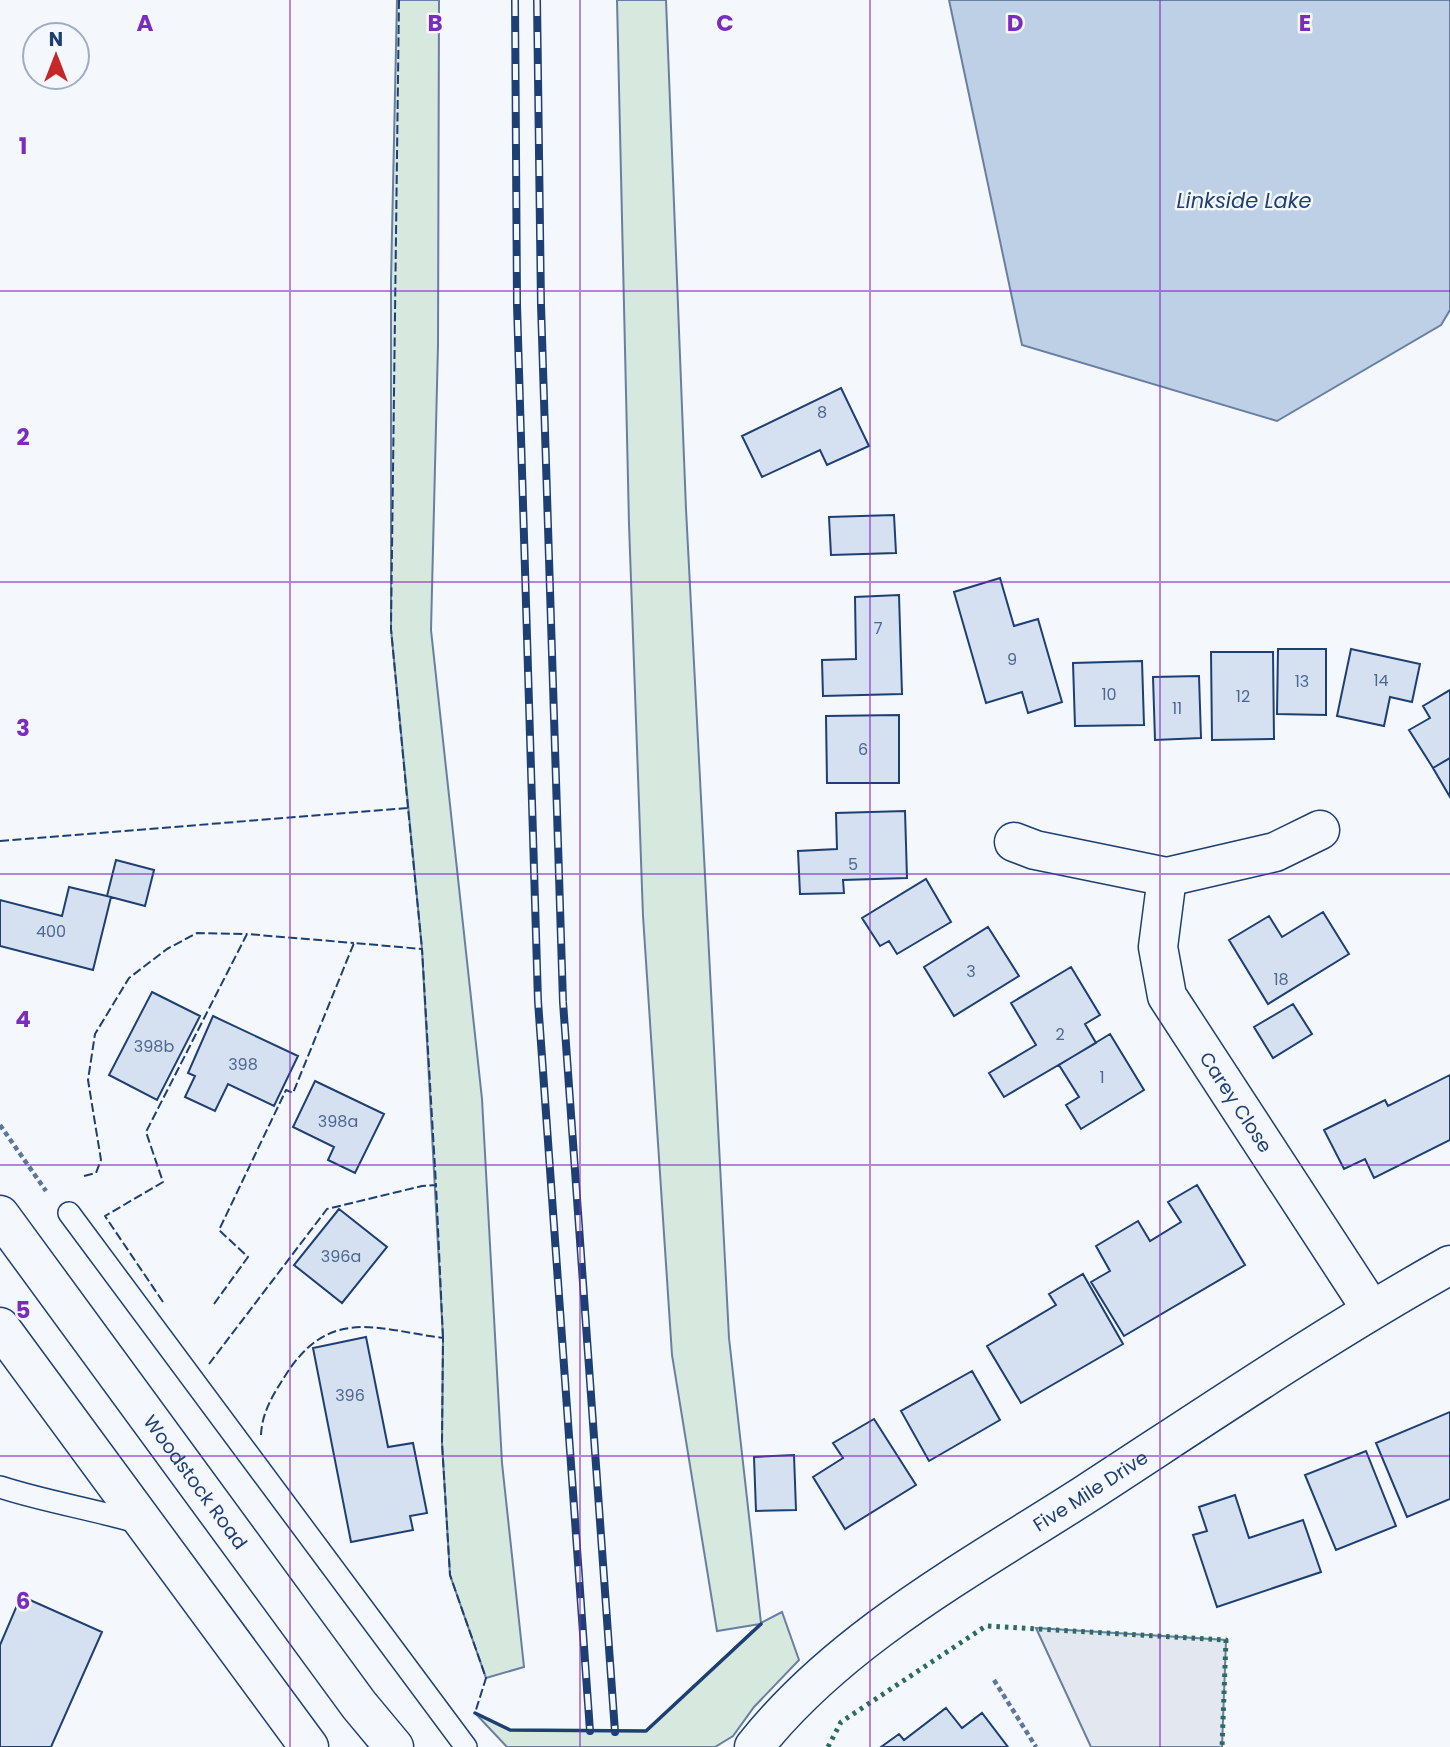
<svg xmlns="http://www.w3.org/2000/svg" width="1450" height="1747" viewBox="0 0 1450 1747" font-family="Poppins,sans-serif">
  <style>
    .green { fill: #d7e8df; stroke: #687fa3; stroke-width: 2 }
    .parking { fill: #e3e8f0; stroke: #687fa3; stroke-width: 2 }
    .water { fill: #bed0e5; stroke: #687fa3; stroke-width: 2 }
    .building { fill: #d5e0f0; stroke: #1d3f73; stroke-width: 2 }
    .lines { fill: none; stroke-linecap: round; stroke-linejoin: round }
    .service-casing { stroke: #1d3f73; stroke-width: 24 }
    .minor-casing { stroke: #1d3f73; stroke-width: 41 }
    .trunk-casing { stroke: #1d3f73; stroke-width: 41 }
    .path { stroke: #5e769c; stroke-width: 4.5; stroke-dasharray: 5 3.5; stroke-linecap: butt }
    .service { stroke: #f4f7fb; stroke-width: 21 }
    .minor { stroke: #f4f7fb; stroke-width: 38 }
    .trunk { stroke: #f4f7fb; stroke-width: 38 }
    .rail-casing { stroke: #1d3f73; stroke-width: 8 }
    .rail { stroke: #f4f7fb; stroke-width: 5; stroke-dasharray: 16; stroke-linecap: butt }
    .hedge { stroke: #2c6c60; stroke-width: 5; stroke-dasharray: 3.5 5; stroke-linecap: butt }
    .fence { stroke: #1d3f73; stroke-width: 2; stroke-dasharray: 9 3.5; stroke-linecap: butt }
    .wall { stroke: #1d3f73; stroke-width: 3.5 }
    .grid { fill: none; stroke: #7b2cbf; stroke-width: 2; stroke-opacity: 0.55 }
    .labels { text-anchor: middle; stroke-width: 5; stroke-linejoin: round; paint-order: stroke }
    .number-label { font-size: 16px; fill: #4b6792 }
    .street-label { font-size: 19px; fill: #1d3f73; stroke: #f4f7fb }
    .water-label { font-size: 21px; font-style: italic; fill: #1d3f73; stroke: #f4f7fb }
    .grid-label { font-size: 23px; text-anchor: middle; font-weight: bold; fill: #7b2cbf; stroke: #f4f7fb; stroke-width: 5; stroke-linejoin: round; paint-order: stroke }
  </style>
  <rect width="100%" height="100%" fill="#f4f7fb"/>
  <!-- green -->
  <path class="green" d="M397 0H439L438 345 431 630 482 1099 502 1463 524 1667 486 1678 450 1575 442 1443 443 1338 422 949 391 629V281Z
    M617 0H666L686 509 729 1338 761 1623 782 1612 799 1660 754 1707 733 1736 715 1747H507L475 1713 510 1730 646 1731 760 1624 717 1631 672 1355 643 916 629 524Z"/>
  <!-- parking -->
  <path class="parking" d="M1036 1628 1226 1640 1222 1747H1091Z"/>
  <!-- water -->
  <path class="water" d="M949 0H1450V310L1441 325 1277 421 1022 345Z"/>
  <!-- building -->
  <path class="building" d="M841 388 869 446 827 465 820 450 762 477 742 436Z
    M894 515 896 553 831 555 829 517Z
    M1000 578 1014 626 1038 619 1062 702 1028 713 1022 692 986 703 954 592Z
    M899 595 902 694 823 696 822 660 856 659 855 597Z
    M1278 649H1326V715L1277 714Z
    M1351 649 1420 664 1412 702 1390 697 1384 726 1337 716Z
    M1211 652H1273L1274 739 1212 740Z
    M1142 661 1144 725 1075 726 1073 663Z
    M1199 676 1201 738 1155 740 1153 677Z
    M1450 690V758L1433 768 1409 730 1430 718 1423 706Z
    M899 715V783H827L826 716Z
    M1450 758V797L1433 768Z
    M905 811 907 878 843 880 844 893 800 894 798 851 837 849 836 813Z
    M116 860 154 870 145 906 107 896Z
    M926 879 951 922 897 954 889 941 880 946 862 918Z
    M69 887 111 897 93 970 0 946V900L62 916Z
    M1323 912 1349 954 1268 1004 1229 940 1269 916 1282 937Z
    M988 927 1019 976 954 1016 924 967Z
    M1071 967 1100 1015 1085 1024 1096 1043 1004 1097 989 1073 1036 1045 1011 1003Z
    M152 992 200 1016 157 1100 109 1075Z
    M1293 1004 1312 1034 1273 1058 1254 1027Z
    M213 1016 298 1056 274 1106 228 1084 215 1111 185 1097 195 1076 188 1073Z
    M1110 1034 1144 1090 1081 1129 1066 1105 1079 1097 1059 1065Z
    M1450 1075V1140L1374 1178 1365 1159 1344 1169 1324 1130 1385 1100 1388 1106Z
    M315 1081 384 1114 355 1173 328 1160 334 1147 293 1127Z
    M1197 1185 1245 1265 1124 1336 1091 1282 1110 1271 1096 1246 1138 1221 1150 1241 1181 1222 1168 1202Z
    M339 1209 387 1247 342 1303 294 1265Z
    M1083 1274 1123 1344 1021 1403 987 1346 1056 1305 1049 1294Z
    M366 1337 388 1447 413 1443 427 1513 410 1516 413 1530 351 1542 313 1348Z
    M972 1371 1000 1420 929 1461 901 1411Z
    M1450 1412V1499L1407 1517 1376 1443Z
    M874 1419 916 1485 845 1529 813 1477 843 1458 833 1443Z
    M1366 1451 1396 1526 1336 1550 1305 1475Z
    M794 1455 796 1510 756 1511 754 1457Z
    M1235 1495 1249 1538 1303 1520 1321 1572 1217 1607 1193 1535 1207 1531 1199 1507Z
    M21 1596 102 1632 51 1747H0V1645Z
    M946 1708 962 1728 982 1713 1008 1747H881L899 1734 904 1740Z"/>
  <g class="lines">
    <defs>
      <path id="service" d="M69 1213 466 1747
        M0 1487C46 1502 93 1509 140 1523"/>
      <g id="minor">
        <path d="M1014 842 1035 850 1167 877 1275 852 1320 830"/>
        <path id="s1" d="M1167 877 1158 947 1167 996 1371 1309"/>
        <path id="s2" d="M754 1747C840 1638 971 1568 1086 1494 1206 1416 1325 1335 1450 1265"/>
      </g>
      <g id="trunk">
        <path id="s3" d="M0 1215 359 1705 394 1747"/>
        <path d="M0 1327 309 1747"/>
      </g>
    </defs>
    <!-- service casing -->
    <use href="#service" class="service-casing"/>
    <!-- minor casing -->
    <use href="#minor" class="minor-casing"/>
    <!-- trunk casing -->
    <use href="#trunk" class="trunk-casing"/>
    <!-- path -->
    <path class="path" d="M0 1125 46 1191
      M994 1680 1036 1747"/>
    <!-- service -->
    <use href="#service" class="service"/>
    <!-- minor -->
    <use href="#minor" class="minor"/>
    <!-- trunk -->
    <use href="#trunk" class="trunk"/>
    <defs>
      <path id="rail" d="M515 0 517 305 538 1001 590 1731
        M537 0 541 305 563 1002 615 1732"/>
    </defs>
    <!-- rail casing -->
    <use href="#rail" class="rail-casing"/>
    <!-- rail -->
    <use href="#rail" class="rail"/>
    <!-- hedge -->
    <path class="hedge" d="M828 1747 841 1722 986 1626 1226 1640 1222 1747"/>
    <!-- fence -->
    <path class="fence" d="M399 0 391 629 408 808
      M0 841 408 808 422 949
      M84 1176 96 1173 101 1160 88 1080 95 1034 129 978 167 949 197 933 247 934
      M163 1302 105 1216 163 1182 146 1132 247 934 354 943
      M214 1304 248 1257 219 1230 286 1090 293 1093 354 943 422 949 436 1185
      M209 1364 327 1209 422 1186 436 1185 443 1338
      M261 1435C262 1412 273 1395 285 1376 329 1306 376 1329 443 1338L442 1443 450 1575 486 1678 475 1713"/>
    <!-- wall -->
    <path class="wall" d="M475 1713 510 1730 646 1731 761 1624"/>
  </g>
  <!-- grid -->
  <path class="grid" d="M290 0V1747M580 0V1747M870 0V1747M1160 0V1747M0 291H1450M0 582H1450M0 874H1450M0 1165H1450M0 1456H1450"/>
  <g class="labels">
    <!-- number labels -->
    <g class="number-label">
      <text x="822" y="418">8</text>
      <text x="878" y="634">7</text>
      <text x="1012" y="665">9</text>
      <text x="1381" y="686">14</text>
      <text x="1302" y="687">13</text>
      <text x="1109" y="700">10</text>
      <text x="1243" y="702">12</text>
      <text x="1177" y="714">11</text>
      <text x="863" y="755">6</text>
      <text x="853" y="870">5</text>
      <text x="51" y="937">400</text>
      <text x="971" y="977">3</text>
      <text x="1281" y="985">18</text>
      <text x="1060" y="1040">2</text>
      <text x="154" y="1052">398b</text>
      <text x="243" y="1070">398</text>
      <text x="1102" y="1083">1</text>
      <text x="338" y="1127">398a</text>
      <text x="341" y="1262">396a</text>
      <text x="350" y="1401">396</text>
    </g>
    <!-- street labels -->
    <g class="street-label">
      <text dy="7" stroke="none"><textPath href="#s1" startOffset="247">Carey Close</textPath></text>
      <text dy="7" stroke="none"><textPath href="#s3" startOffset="331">Woodstock Road</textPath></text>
      <text dy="7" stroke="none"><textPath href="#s2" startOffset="425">Five Mile Drive</textPath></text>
    </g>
    <!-- water labels -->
    <g class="water-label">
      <text x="1244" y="208">Linkside Lake</text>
    </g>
  </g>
  <g class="grid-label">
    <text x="145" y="31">A</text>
    <text x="435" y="31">B</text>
    <text x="725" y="31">C</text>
    <text x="1015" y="31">D</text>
    <text x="1305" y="31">E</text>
    <text x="23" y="154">1</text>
    <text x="23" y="445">2</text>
    <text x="23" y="736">3</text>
    <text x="23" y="1027">4</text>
    <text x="23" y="1318">5</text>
    <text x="23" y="1609">6</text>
  </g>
  <!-- north arrow -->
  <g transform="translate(56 56)"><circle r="33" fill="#f4f7fb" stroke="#9eadc5" stroke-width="2"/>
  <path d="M0-5L12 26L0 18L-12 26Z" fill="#c62828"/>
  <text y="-10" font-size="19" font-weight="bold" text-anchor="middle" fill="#1d3f73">N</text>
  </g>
</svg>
